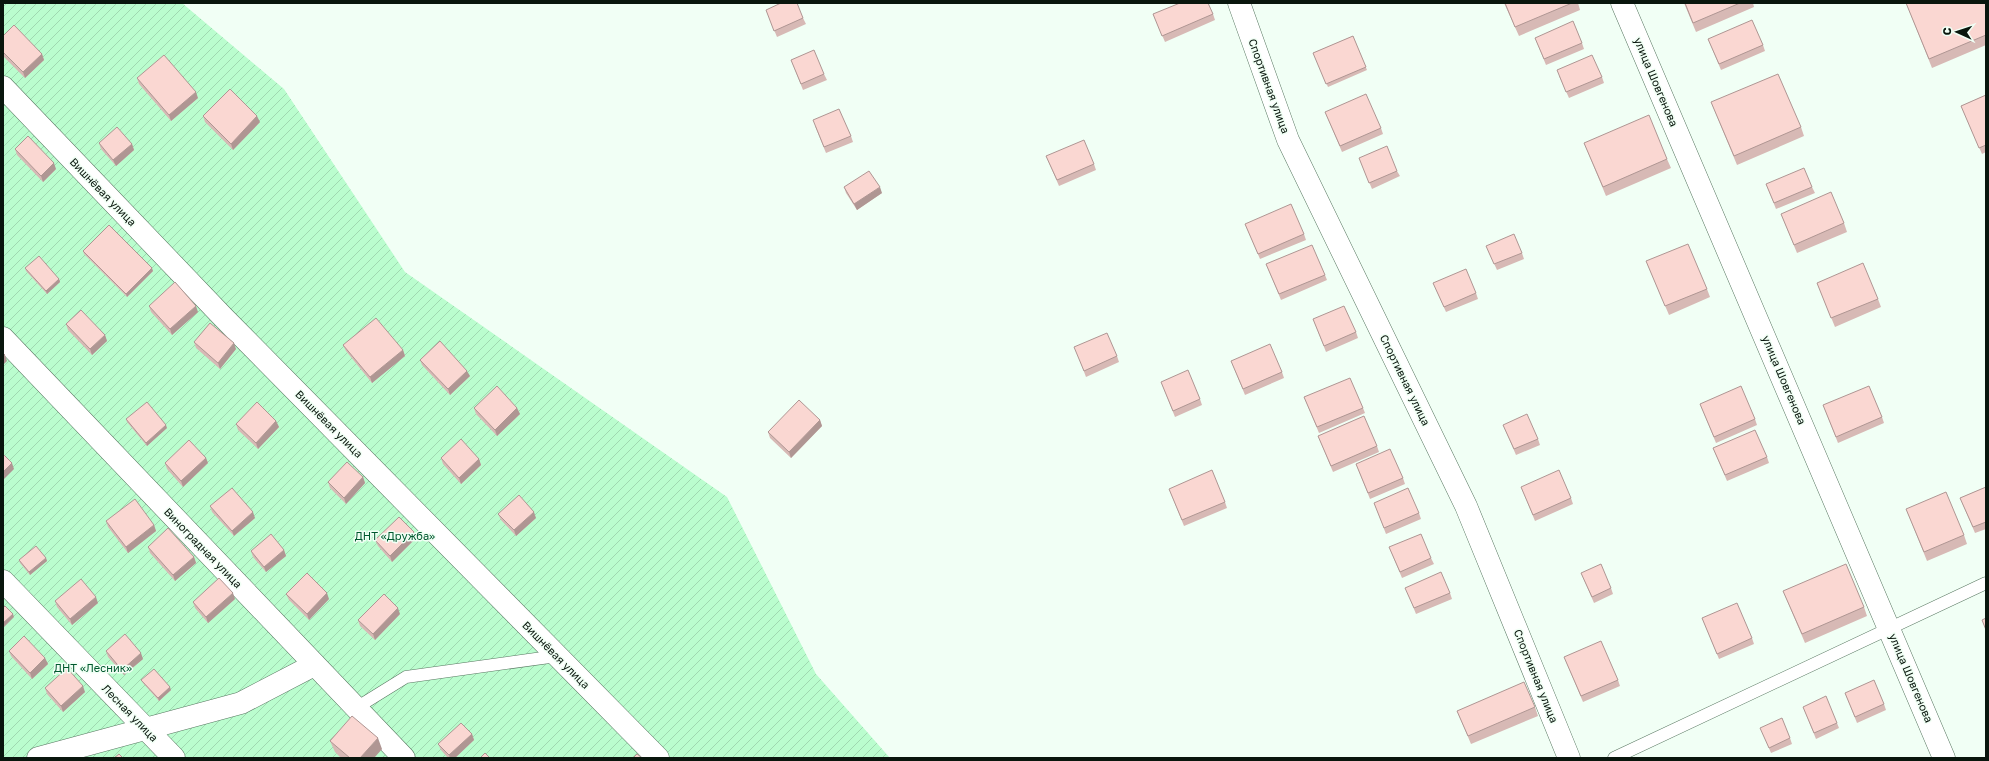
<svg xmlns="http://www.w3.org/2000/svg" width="1989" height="761" viewBox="0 0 1989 761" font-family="'Golos Text',sans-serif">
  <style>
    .garden { fill: url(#garden-furrows) }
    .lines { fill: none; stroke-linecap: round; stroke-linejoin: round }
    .service-casing { stroke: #587761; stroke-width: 13 }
    .minor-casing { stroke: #587761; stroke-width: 23 }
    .service { stroke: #fff; stroke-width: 12 }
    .minor { stroke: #fff; stroke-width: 22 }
    .wall { fill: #d7b9b5 }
    .shaded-wall { fill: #af9693 }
    .building { fill: #fad7d2; stroke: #af9693 }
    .labels { text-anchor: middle; stroke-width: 3; stroke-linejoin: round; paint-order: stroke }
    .street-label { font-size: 11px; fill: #09160d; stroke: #f1fff5 }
    .park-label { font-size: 11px; fill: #00582e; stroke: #f1fff5 }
  </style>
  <defs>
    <pattern id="garden-furrows" width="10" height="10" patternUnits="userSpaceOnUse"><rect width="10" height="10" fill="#bafdce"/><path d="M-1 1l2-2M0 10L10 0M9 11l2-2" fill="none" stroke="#9fd8b0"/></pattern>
  </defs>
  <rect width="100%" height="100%" fill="#f1fff5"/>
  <!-- garden -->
  <path class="garden" d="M3 3H182L284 89 405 272 727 497 816 674 890 758H3Z"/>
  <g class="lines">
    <defs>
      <path id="service" d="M356 708 406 677 557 656
        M1614 758 1986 583"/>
      <path id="minor" d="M1239 3 1288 140 1466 506 1569 758
        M1622 3 1944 758
        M3 87 223 317 658 758
        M3 338 404 758
        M3 581 174 758
        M38 758 241 703 314 665"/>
    </defs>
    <!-- service casing -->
    <use href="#service" class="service-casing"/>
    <!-- minor casing -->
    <use href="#minor" class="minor-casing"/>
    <!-- service -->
    <use href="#service" class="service"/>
    <!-- minor -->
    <use href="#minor" class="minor"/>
  </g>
  <!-- wall -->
  <path class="wall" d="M1504 3H1578L1580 10 1519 36Z
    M1684 3H1753L1754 7 1696 32Z
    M1906 3H1986V45L1932 68Z
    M766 10 803 18 806 24 777 37Z
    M1153 14H1213L1215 20 1165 42Z
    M3 36 42 54 44 60 25 78 3 56Z
    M1353 36 1367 70 1328 87 1313 53Z
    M1535 38 1582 43 1584 49 1546 65Z
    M1708 39 1763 45 1765 51 1721 70Z
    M791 60 824 74 827 80 803 90Z
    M1559 76 1602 77 1604 83 1569 98Z
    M137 78 198 98 171 121 139 84Z
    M1986 95V152L1982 154 1961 106Z
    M1711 102 1801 127 1804 136 1737 165Z
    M1325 112 1381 128 1383 134 1342 152Z
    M203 116 260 122 233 150 205 122Z
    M815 126 851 136 853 142 826 153Z
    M99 143 132 144 134 150 116 166 101 149Z
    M1584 143 1667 159 1671 168 1606 196Z
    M15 149 56 169 43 182 17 155Z
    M1046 156 1094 164 1096 170 1059 186Z
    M1359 158 1397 171 1400 176 1372 189Z
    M1766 184 1812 187 1815 193 1776 209Z
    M844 187 882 193 857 210 846 193Z
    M1781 214 1844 223 1847 232 1797 253Z
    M1245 224 1304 234 1306 240 1260 259Z
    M1486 246 1522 253 1524 259 1497 270Z
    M83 251 153 271 127 297 84 254Z
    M1646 261 1707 289 1710 297 1669 315Z
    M1266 264 1325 275 1327 280 1281 300Z
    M25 268 59 279 60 282 47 294 26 271Z
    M1433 283 1476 293 1478 299 1446 312Z
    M1817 283 1878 299 1881 307 1835 327Z
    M149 306 198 312 172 335 151 312Z
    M1313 319 1356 332 1358 338 1326 352Z
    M66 324 105 335 107 341 92 355 68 330Z
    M194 342 236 349 220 369 196 348Z
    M343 345 403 350 405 356 372 383 346 351Z
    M1077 353 1117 356 1119 362 1086 377Z
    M420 360 470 376 450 395 422 365Z
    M1231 361 1282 372 1284 378 1245 395Z
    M1161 382 1200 399 1202 405 1175 417Z
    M1304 397 1363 408 1365 413 1319 433Z
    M1700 404 1755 419 1757 425 1716 443Z
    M1823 405 1882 417 1884 423 1838 443Z
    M474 408H517L520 414 497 436 476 414Z
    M126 419 167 428 147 446 127 422Z
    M820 420 822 426 791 458 770 438 768 432Z
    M276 421 279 427 258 449 238 430 236 424Z
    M1503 425 1538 439 1540 445 1516 455Z
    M1318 436 1377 446 1379 452 1333 472Z
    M1713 448 1767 457 1769 463 1727 481Z
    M206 458 208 463 183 487 167 469 165 463Z
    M441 458 479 459 481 465 461 484 443 464Z
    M1356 464 1403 478 1405 484 1370 499Z
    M363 477 365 483 346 504 330 488 328 482Z
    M1521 487 1571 498 1573 504 1535 521Z
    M1986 487V529L1975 533 1960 498Z
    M1169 489 1225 502 1227 508 1184 526Z
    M1374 503 1419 513 1421 519 1386 534Z
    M210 506 255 518 234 536 212 512Z
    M1906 509 1964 535 1967 544 1927 561Z
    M498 514 536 518 516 536 501 520Z
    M106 521 154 525 156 531 128 553 108 527Z
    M416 538 392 562 378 546 375 540Z
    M148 547 194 557 196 563 175 581 150 553Z
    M1389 547 1431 558 1434 564 1402 578Z
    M284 550 286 556 266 572 253 557 251 551Z
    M46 558 47 561 30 575 20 563 19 560Z
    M1581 573 1611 588 1613 594 1594 603Z
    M1783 591 1864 607 1867 616 1805 643Z
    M1450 593 1452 599 1416 614 1408 594Z
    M286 594 329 599 309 620 289 600Z
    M235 599 208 623 195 608 193 602Z
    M55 601 98 603 72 625 57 607Z
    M400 614 375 640 360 626 358 620Z
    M1702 618 1752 638 1754 644 1719 659Z
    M9 651 45 658 48 664 32 679 11 656Z
    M106 651 143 659 124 675 108 657Z
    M1564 657 1618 680 1620 686 1583 702Z
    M141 680 171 690 159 701 143 683Z
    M45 688 85 692 63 712 47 694Z
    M1845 693 1884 704 1886 710 1857 723Z
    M1535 707 1538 716 1471 744 1457 711Z
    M1803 707 1837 723 1839 728 1816 739Z
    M472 734 474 740 455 758H448L441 750 438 744Z
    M1763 734 1790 738 1792 744 1771 753Z
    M330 741 382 749 374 758H341L335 752Z"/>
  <!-- shaded-wall -->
  <path class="shaded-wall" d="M42 54 44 60 25 78 23 72Z
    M196 92 198 98 171 121 169 115Z
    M257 116 260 122 233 150 231 144Z
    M132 144 134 150 116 166 113 160Z
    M54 163 56 169 43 182 41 176Z
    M880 187 882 193 857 210 854 204Z
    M152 268 153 271 127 297 126 294Z
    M59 279 60 282 47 294 46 291Z
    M196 306 198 312 172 335 170 329Z
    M105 335 107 341 92 355 90 349Z
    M234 343 236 349 220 369 218 363Z
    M403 350 405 356 372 383 370 377Z
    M5 355 7 361 3 365V357Z
    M467 371 470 376 450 395 448 389Z
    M517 408 520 414 497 436 495 430Z
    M820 420 822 426 791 458 789 452Z
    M276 421 279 427 258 449 256 443Z
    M166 425 167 428 147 446 146 443Z
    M206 458 208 463 183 487 181 481Z
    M479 459 481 465 461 484 459 478Z
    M12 463 14 469 3 480V472Z
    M363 477 365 483 346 504 344 498Z
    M253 512 255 518 234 536 232 531Z
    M534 512 536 518 516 536 514 530Z
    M154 525 156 531 128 553 126 547Z
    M414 532 416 538 392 562 390 556Z
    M284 550 286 556 266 572 264 567Z
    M194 557 196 563 175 581 173 575Z
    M46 558 47 561 30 575 29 572Z
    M233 593 235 599 208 623 206 617Z
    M327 593 329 599 309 620 307 614Z
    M96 597 98 603 72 625 70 619Z
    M398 608 400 614 375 640 373 634Z
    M13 614 14 617 3 628V623Z
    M141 653 143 659 124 675 122 670Z
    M45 658 48 664 32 679 30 673Z
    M83 686 85 692 63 712 61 706Z
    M170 687 171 690 159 701 158 698Z
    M472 734 474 740 455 758H450L449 755Z
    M378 738 382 749 374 758H360Z"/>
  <!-- building -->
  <path class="building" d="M781 3H797L803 18 774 31 766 10Z
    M1180 3H1208L1213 14 1162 36 1153 14Z
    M1505 3H1572L1515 27Z
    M1685 3H1740L1693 23Z
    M1906 3H1986V35L1929 59Z
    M1752 20 1763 45 1719 64 1708 39Z
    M1573 21 1582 43 1544 59 1535 38Z
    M14 25 42 54 23 72 3 52V36Z
    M1353 36 1366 67 1326 84 1313 53Z
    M814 50 824 74 801 84 791 60Z
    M164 55 196 92 169 115 137 78Z
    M1592 55 1602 77 1566 92 1557 70Z
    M1778 74 1801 127 1734 156 1711 102Z
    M230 89 257 116 231 144 203 116Z
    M1366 94 1381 128 1340 146 1325 112Z
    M1986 95V145L1979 148 1961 106Z
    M839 109 851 136 824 147 813 120Z
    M1649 115 1667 159 1603 187 1584 143Z
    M117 127 132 144 113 160 99 143Z
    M28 136 54 163 41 176 15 149Z
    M1084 140 1094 164 1057 180 1046 156Z
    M1387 146 1397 171 1369 183 1359 158Z
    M1804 168 1812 187 1774 203 1766 184Z
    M869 171 880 187 854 204 844 187Z
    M1831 192 1844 223 1794 245 1781 214Z
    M1291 204 1304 234 1258 254 1245 224Z
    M109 225 152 268 126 294 83 251Z
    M1514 234 1522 253 1494 264 1486 246Z
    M1688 244 1707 289 1665 306 1646 261Z
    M1312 245 1325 275 1279 294 1266 264Z
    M39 256 59 279 46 291 25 268Z
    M1863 263 1878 299 1831 318 1817 283Z
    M1466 269 1476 293 1444 307 1433 283Z
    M175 282 196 306 170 329 149 306Z
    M1344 306 1356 332 1324 346 1313 319Z
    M81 310 105 335 90 349 66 324Z
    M376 318 403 350 370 377 343 345Z
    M210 323 234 343 218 363 194 342Z
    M1107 333 1117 356 1084 371 1074 347Z
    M440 341 467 371 448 389 420 360Z
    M1270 344 1282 372 1243 389 1231 361Z
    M3 353 5 355 3 357Z
    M1188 370 1200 399 1173 411 1161 382Z
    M1350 378 1363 408 1317 427 1304 397Z
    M497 386 517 408 495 430 474 408Z
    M1741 386 1755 419 1714 437 1700 404Z
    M1869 386 1882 417 1836 437 1823 405Z
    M799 400 820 420 789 452 768 432Z
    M147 402 166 425 146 443 126 419Z
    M257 402 276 421 256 443 236 424Z
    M1527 414 1538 439 1514 449 1503 425Z
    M1364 416 1377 446 1331 466 1318 436Z
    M1755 430 1767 457 1725 475 1713 448Z
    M461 439 479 459 459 478 441 458Z
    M189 440 206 458 181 481 165 463Z
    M1390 449 1403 478 1368 493 1356 464Z
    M3 454 12 463 3 472Z
    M347 462 363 477 344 498 328 482Z
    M1212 470 1225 502 1182 520 1169 489Z
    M1559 470 1571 498 1533 515 1521 487Z
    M1986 487V522L1973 527 1960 498Z
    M232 488 253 512 232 531 210 506Z
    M1408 488 1419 513 1384 528 1374 503Z
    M1946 492 1964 535 1924 552 1906 509Z
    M519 495 534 512 514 530 498 514Z
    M135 499 154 525 126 547 106 521Z
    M399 517 414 532 390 556 375 540Z
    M168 528 194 557 173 575 148 547Z
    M271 534 284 550 264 567 251 551Z
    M1421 534 1431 558 1400 572 1389 547Z
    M36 546 46 558 29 572 19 560Z
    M1601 564 1611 588 1592 597 1581 573Z
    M1846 564 1864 607 1802 634 1783 591Z
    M1441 572 1450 593 1414 608 1405 588Z
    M307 573 327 593 307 614 286 594Z
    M219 578 233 593 206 617 193 602Z
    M81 579 96 597 70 619 55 601Z
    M384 594 398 608 373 634 358 620Z
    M1737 603 1752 638 1717 654 1702 618Z
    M5 606 13 614 3 623V608Z
    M1986 618V630L1982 620Z
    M125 634 141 653 122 670 106 651Z
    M24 636 45 658 30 673 9 651Z
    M1601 641 1618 680 1581 696 1564 657Z
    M67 668 83 686 61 706 45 688Z
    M154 669 170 687 158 698 141 680Z
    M1874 680 1884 704 1855 717 1845 693Z
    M1524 682 1535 707 1468 736 1457 711Z
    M1826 696 1837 723 1814 733 1803 707Z
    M352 716 378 738 360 758H350L330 741Z
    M1782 718 1790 738 1769 748 1760 728Z
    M461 723 472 734 449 755 438 744Z
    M485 753 490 758H480Z
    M119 754 123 758H114Z
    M637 754 642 758H633Z"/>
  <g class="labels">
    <!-- street labels -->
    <g class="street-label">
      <text transform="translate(1656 82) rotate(67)" y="4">улица Шовгенова</text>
      <text transform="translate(1269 86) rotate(70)" y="4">Спортивная улица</text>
      <text transform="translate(103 192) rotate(46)" y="4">Вишнёвая улица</text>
      <text transform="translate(1405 380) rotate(64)" y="4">Спортивная улица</text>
      <text transform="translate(1784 380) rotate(67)" y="4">улица Шовгенова</text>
      <text transform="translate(329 424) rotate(45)" y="4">Вишнёвая улица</text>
      <text transform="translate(203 548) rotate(46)" y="4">Виноградная улица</text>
      <text transform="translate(556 655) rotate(45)" y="4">Вишнёвая улица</text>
      <text transform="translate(1536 676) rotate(68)" y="4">Спортивная улица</text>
      <text transform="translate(1911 678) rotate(67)" y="4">улица Шовгенова</text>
      <text transform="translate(130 713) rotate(46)" y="4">Лесная улица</text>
    </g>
    <!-- park labels -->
    <g class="park-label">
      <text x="395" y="540">ДНТ «Дружба»</text>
      <text x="93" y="672">ДНТ «Лесник»</text>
    </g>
  </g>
  <!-- border -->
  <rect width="1989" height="761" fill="none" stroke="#09160d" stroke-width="8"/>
  <!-- north arrow -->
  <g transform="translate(1957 32) rotate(273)" stroke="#f1fff5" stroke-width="3" paint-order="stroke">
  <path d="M0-3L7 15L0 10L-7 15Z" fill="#09160d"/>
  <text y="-6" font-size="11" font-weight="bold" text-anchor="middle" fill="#09160d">С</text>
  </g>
</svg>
